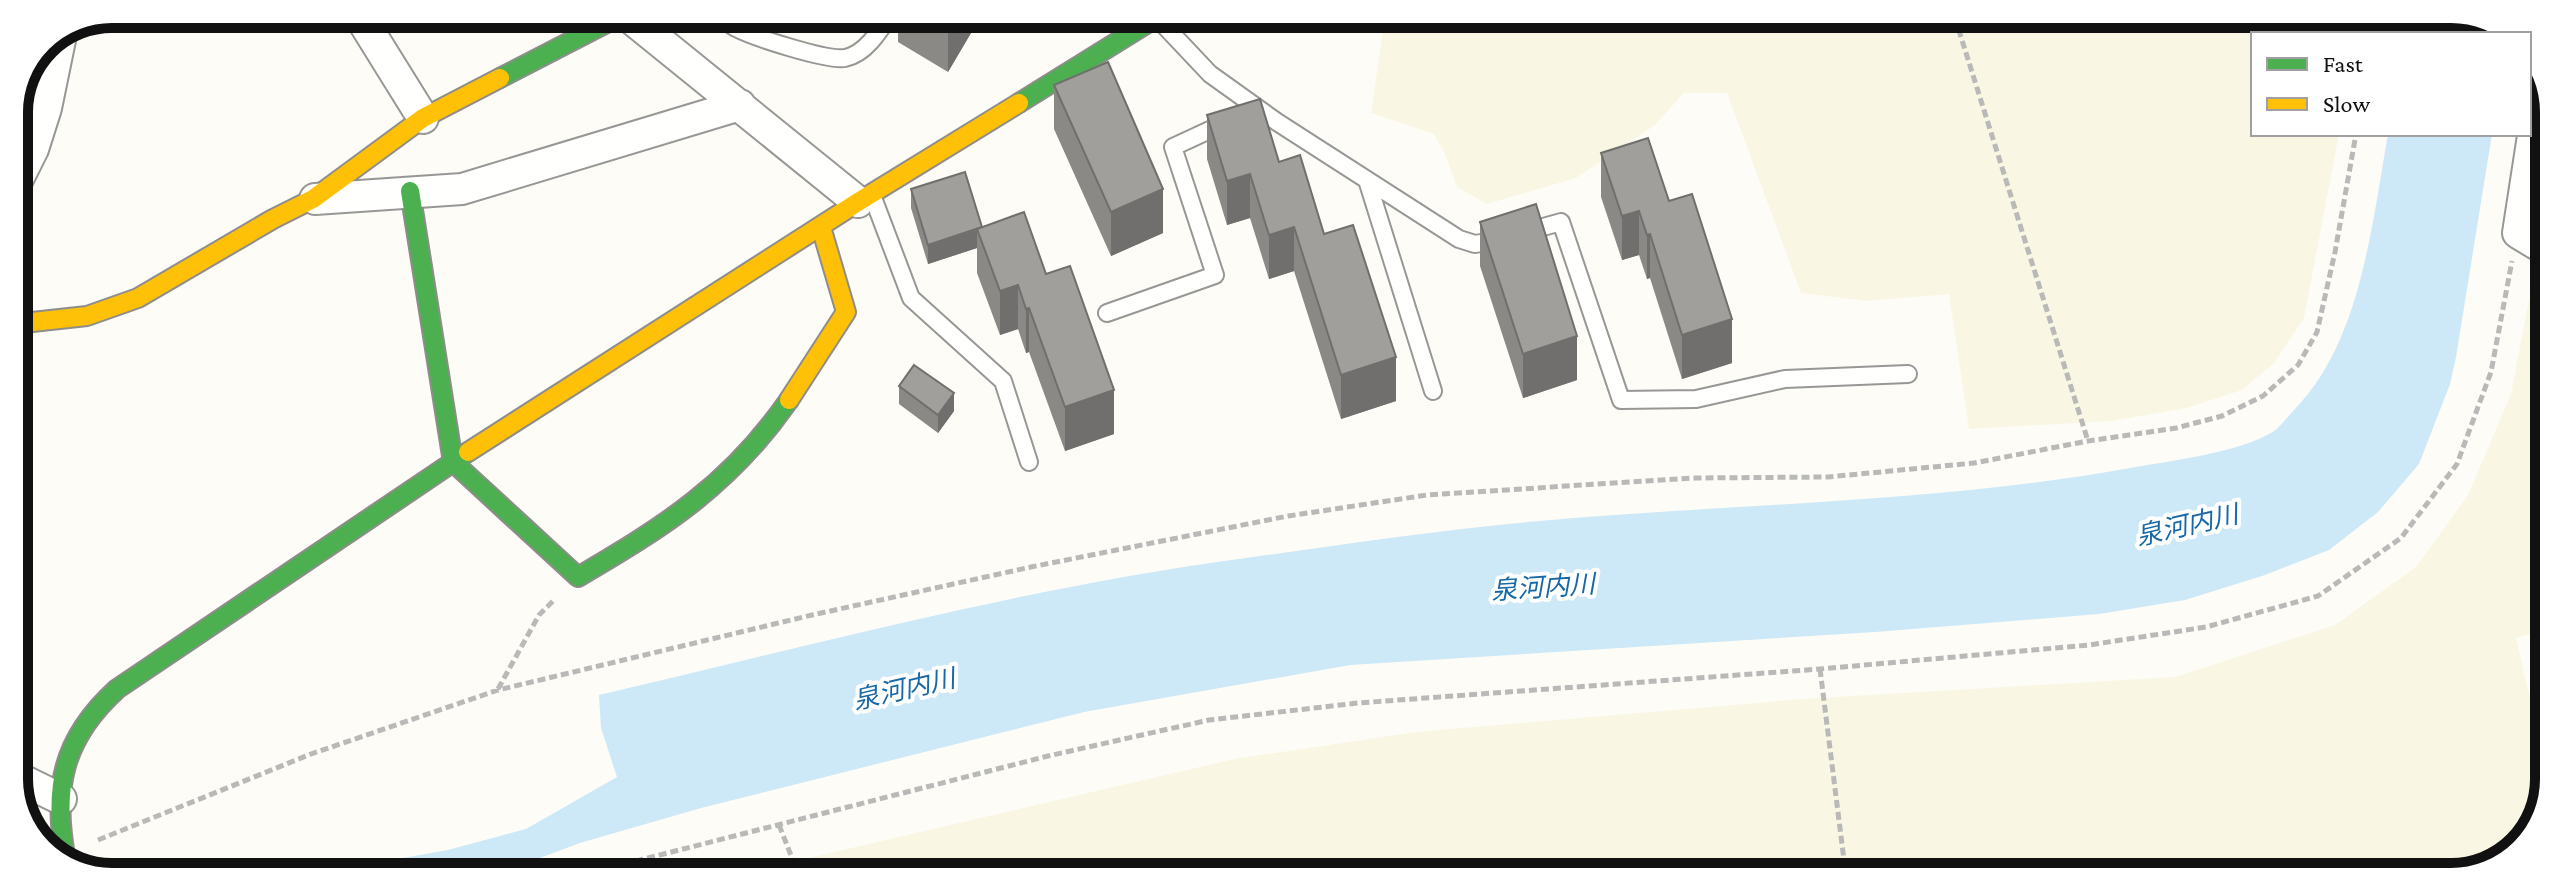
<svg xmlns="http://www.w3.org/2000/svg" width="2563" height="891" viewBox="0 0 2563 891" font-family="'Crimson Pro','Noto Sans JP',serif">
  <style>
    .farmland { fill: #f9f7e4 }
    .water { fill: #cde8f7 }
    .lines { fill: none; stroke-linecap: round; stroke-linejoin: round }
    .lane-casing { stroke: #979795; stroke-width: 20 }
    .street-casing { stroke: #979795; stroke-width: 34 }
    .fast-casing { stroke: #8e8d8b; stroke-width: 22 }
    .slow-casing { stroke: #8e8d8b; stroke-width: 22 }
    .path { stroke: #b9b9b8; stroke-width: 5; stroke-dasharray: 8 4; stroke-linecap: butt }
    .lane { stroke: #fffffe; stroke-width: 16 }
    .street { stroke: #fffffe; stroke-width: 30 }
    .fast { stroke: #4caf50; stroke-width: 18 }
    .slow { stroke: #ffc107; stroke-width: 18 }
    .wall { fill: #8a8986 }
    .shaded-wall { fill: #716f6d }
    .building { fill: #a19f9c; stroke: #716f6d; stroke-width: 2 }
    .labels { text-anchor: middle; stroke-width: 8; stroke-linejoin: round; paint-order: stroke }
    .water-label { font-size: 26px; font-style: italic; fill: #1768a6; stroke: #fff }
    .rim { fill: none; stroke: #111; stroke-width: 10 }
  </style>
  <rect width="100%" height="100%" fill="#fdfcf7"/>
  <!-- farmland -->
  <path class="farmland" d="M1385 17 2361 19 2358 34H2253V134H2339L2304 318 2274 363 2242 390 2187 408 2111 421 1969 429 1949 294 1866 301 1801 293 1727 93H1684L1655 125 1576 178 1487 204 1457 187 1445 154 1434 134 1371 113Z
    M2548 200 2545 629 2516 638 2544 759V810L2510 857 2452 877 744 873 1234 759 1416 732 1802 699 2175 677 2335 625 2416 567 2468 495 2511 394Z"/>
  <!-- water -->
  <path class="water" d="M2409 19H2482L2503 34H2406Z
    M2388 134H2492L2456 357 2450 384 2419 464 2378 512 2329 550 2262 576 2185 600 2099 614 1875 632 1350 665 1084 712 701 808 580 843 499 873 324 872 448 850 526 829 617 777 601 728 599 695C813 645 1027 587 1246 558 1339 545 1434 531 1528 522 1731 503 1935 504 2136 467 2175 460 2242 452 2274 431 2281 426 2288 416 2295 409 2361 341 2372 224 2388 134Z"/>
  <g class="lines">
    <defs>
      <path id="lane" d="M723 15C726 21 730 25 736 28 753 37 827 61 845 58 865 54 879 32 889 16
        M1158 19 1210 74 1277 122 1459 239 1475 244 1500 240
        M1367 180 1433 391
        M872 195 911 298 1003 381 1029 462
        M1522 233 1561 222 1621 400 1696 399 1785 379 1908 374
        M1107 313 1215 275 1173 147 1227 122"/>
      <path id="street" d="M359 15 423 118
        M627 15 858 202
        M2541 84 2518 233 2548 251
        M14 187 33 149 46 108 61 35
        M315 199 462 189 740 105
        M14 776 61 799"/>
      <path id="fast" d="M500 78 622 15
        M1019 103 1159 16
        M410 191 453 462 578 577C665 526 730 485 789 400
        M66 861C52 789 62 739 117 689L468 452"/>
      <path id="slow" d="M14 324 87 316 138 298 273 219 313 199 423 118 500 78
        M789 400 846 312 821 227
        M468 452 858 202 1019 103"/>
    </defs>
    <!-- lane casing -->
    <use href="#lane" class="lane-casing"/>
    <!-- street casing -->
    <use href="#street" class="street-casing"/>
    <!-- fast casing -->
    <use href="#fast" class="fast-casing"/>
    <!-- slow casing -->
    <use href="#slow" class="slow-casing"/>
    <!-- path -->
    <path class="path" d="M1955 18 2088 441
      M2375 34 2378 19
      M1820 669 1846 876
      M498 689 539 615 554 600
      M779 825 798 873
      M98 840 311 754 498 690 812 615 1031 567 1288 516 1427 495 1692 478 1828 477 1974 463 2088 441 2176 428 2222 416 2263 396 2298 365 2317 332 2335 252 2356 134
      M589 873 1048 756 1209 720 1358 703 1820 669 2089 645 2206 627 2318 596 2401 538 2457 464 2491 372 2512 261"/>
    <!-- lane -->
    <use href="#lane" class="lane"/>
    <!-- street -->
    <use href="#street" class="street"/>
    <!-- fast -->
    <use href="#fast" class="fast"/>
    <!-- slow -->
    <use href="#slow" class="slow"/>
  </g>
  <!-- wall -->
  <path class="wall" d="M762 15H796L793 24Z
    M898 16H981L948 72 898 42Z
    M1054 85 1163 233 1111 256 1054 129Z
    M1207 115 1279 162 1324 234 1396 401 1341 419 1294 271 1269 279 1250 218 1227 225 1207 159Z
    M1601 153 1669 201 1732 363 1682 379 1650 278 1647 279 1639 255 1622 260 1601 197Z
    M911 189 982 227 1046 274 1114 434 1065 451 1029 352 1026 353 1018 329 1000 335 977 273V248L928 264 911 208Z
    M1480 222 1577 380 1523 398 1480 266Z
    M899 386 954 411 938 433 899 404Z"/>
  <!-- shaded-wall -->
  <path class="shaded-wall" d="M955 16H981L948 72V28Z
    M1250 174V218L1227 225V181Z
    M1163 189V233L1111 256V212Z
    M1639 211V255L1622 260V216Z
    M1294 227V271L1269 279V235Z
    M977 230V248L928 264V245Z
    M1650 234V278L1647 279V235Z
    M1018 285V329L1000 335V291Z
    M1029 308V352L1026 353V309Z
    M1732 319V363L1682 379V335Z
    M1577 336V380L1523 398V354Z
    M1396 357V401L1341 419V375Z
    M1114 390V434L1065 451V407Z
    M954 393V411L938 433V415Z"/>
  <!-- building -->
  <path class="building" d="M928 16H955L948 28Z
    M1108 62 1163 189 1111 212 1054 85Z
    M1260 99 1279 162 1300 155 1324 234 1353 225 1396 357 1341 375 1294 227 1269 235 1250 174 1227 181 1207 115Z
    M1648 138 1669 201 1692 194 1732 319 1682 335 1650 234 1647 235 1639 211 1622 216 1601 153Z
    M965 172 982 227 928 245 911 189Z
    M1536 204 1577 336 1523 354 1480 222Z
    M1024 212 1046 274 1070 266 1114 390 1065 407 1029 308 1026 309 1018 285 1000 291 977 229Z
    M914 365 954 393 938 415 899 386Z"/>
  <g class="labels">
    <!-- water labels -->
    <g class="water-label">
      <text transform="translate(2187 525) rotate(-13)" y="9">泉河内川</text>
      <text transform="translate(1543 587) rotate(-4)" y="9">泉河内川</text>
      <text transform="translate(904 689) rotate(-13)" y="9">泉河内川</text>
    </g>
  </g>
  <!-- crop -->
  <path d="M0 0H2563V891H0ZM112 28H2451A84 84 0 0 1 2535 112V779A84 84 0 0 1 2451 863H112A84 84 0 0 1 28 779V112A84 84 0 0 1 112 28Z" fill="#fff" fill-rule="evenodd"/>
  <path class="rim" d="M112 28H2451A84 84 0 0 1 2535 112V779A84 84 0 0 1 2451 863H112A84 84 0 0 1 28 779V112A84 84 0 0 1 112 28Z"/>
  <!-- legend -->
  <rect x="2251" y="32" width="280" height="104" fill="#ffffff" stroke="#a0a0a0" stroke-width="2"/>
  <rect x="2267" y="58" width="40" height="12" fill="#4caf50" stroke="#a0a0a0" stroke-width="2"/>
  <text x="2323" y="72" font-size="24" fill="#111111">Fast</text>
  <rect x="2267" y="98" width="40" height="12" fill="#ffc107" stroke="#a0a0a0" stroke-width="2"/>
  <text x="2323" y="112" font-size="24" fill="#111111">Slow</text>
</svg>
